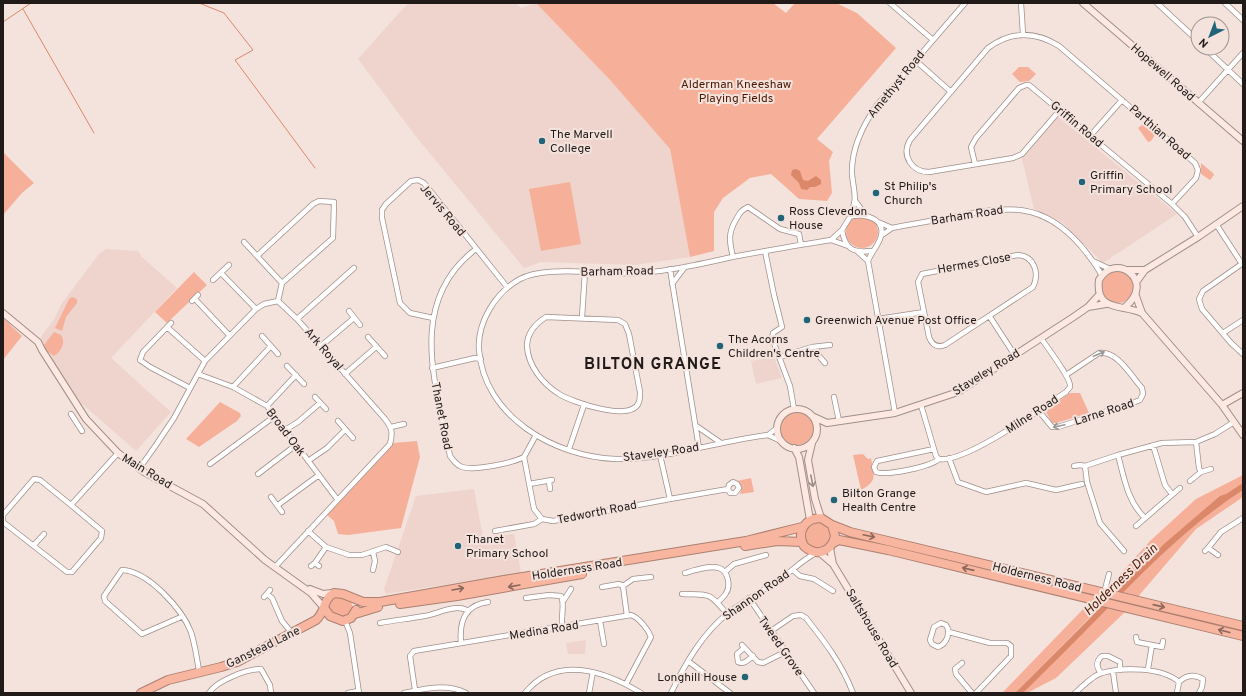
<svg xmlns="http://www.w3.org/2000/svg" width="1246" height="696" viewBox="0 0 1246 696" font-family="Overpass,sans-serif">
  <style>
    .built { fill: #eed4cc }
    .green { fill: #f6b099 }
    .water { fill: #db876a }
    .lines { fill: none; stroke-linecap: round; stroke-linejoin: round }
    .stream { stroke: #db876a; stroke-width: 1 }
    .street-casing { stroke: #9f8f8a; stroke-width: 6 }
    .secondary-casing { stroke: #9f8f8a; stroke-width: 8 }
    .highway-casing { stroke: #ac7f70; stroke-width: 10 }
    .street { stroke: #fff; stroke-width: 4.5 }
    .secondary { stroke: #fde9e2; stroke-width: 6 }
    .highway { stroke: #f8b6a0; stroke-width: 8 }
    .oneway { stroke: #9b9897 }
    .oneway2 { stroke: #9a8c87 }
    .oneway3 { stroke: #8c685c }
    .poi-dot { fill: #216477; stroke: #f4e3dd; stroke-width: 1.5 }
    .labels { text-anchor: middle; stroke-width: 4; stroke-linejoin: round; paint-order: stroke }
    .street-label { font-size: 12px; fill: #201a18; stroke: #f4e3dd }
    .park-label { font-size: 12px; fill: #4a1602; stroke: #f4e3dd }
    .poi-label { font-size: 12px; fill: #201a18; stroke: #f4e3dd; text-anchor: start }
    .water-label { font-size: 13px; font-style: italic; fill: #4d1804; stroke: #f4e3dd }
    .district-label { font-size: 16px; font-weight: bold; letter-spacing: 1px; fill: #201a18; stroke: #f4e3dd }
  </style>
  <rect width="100%" height="100%" fill="#f4e3dd"/>
  <!-- built -->
  <path class="built" d="M408 3H516L521 8 536 3 610 80 670 149 690 257 635 265 541 262 524 268 414 134 358 59Z
    M1057 116 1177 214 1103 263 1063 223 1034 209 1021 155Z
    M106 249 138 251 142 257 177 288 111 358 171 412 136 451 81 403 44 349 41 340 42 335 53 321 62 303 99 254Z
    M774 357 782 378 756 384 751 361Z
    M474 489 483 537 514 534 521 573 386 594 384 589 416 496Z
    M586 640 585 654H568L566 643Z"/>
  <!-- green -->
  <path class="green" d="M536 3H773L786 13 795 3H836L857 13 896 48 817 139 833 152 829 161 832 193 827 201 799 199 771 174 750 178 723 198 714 212V251L690 257 670 149 610 80Z
    M1019 67H1028L1036 74 1029 81 1020 82 1012 74Z
    M1143 124 1155 135 1151 141 1148 142 1138 128Z
    M3 152 34 183 22 193 3 215Z
    M1201 163 1213 173 1214 175 1210 180 1201 174Z
    M570 182 581 244 541 251 529 189Z
    M846 232a16 16 0 1 1 32 0a16 16 0 1 1-32 0Z
    M1102 287a16 16 0 1 1 32 0a16 16 0 1 1-32 0Z
    M194 272 207 285 167 323 155 312Z
    M72 297 77 299V303L66 317 62 331 55 328 69 299Z
    M3 318 22 336 3 360Z
    M54 332 61 335C66 342 61 352 54 356L47 351 44 345Z
    M1070 393H1080L1089 413 1056 423H1052L1045 410Z
    M220 402 240 413 241 416 237 421 199 447 186 439Z
    M780 428a17 17 0 1 1 34 0a17 17 0 1 1-34 0Z
    M417 441 420 457 401 528 348 535 338 534 334 521 327 515 391 447 393 443Z
    M863 454 868 459 871 458C874 475 878 481 861 490L853 455Z
    M1243 475V497L1196 529 1124 613 1056 678 1027 693H1023L1101 606 1015 693H1002L1089 603 1115 580 1150 541 1196 499Z
    M751 478 754 492 740 494 742 487 737 481Z
    M819 520 827 524 832 534 827 546 812 549 804 540 806 527Z
    M335 595 350 600 353 607 351 614 341 618 333 615 327 605Z"/>
  <!-- water -->
  <path class="water" d="M796 169 800 171 803 180 808 181 816 176 821 180V184L815 187H810L807 190 801 189 799 183 791 175 792 170Z
    M1243 483V490C1190 524 1147 568 1103 613 1077 640 1050 666 1023 693H1015L1164 544 1220 496 1226 494Z"/>
  <g class="lines">
    <!-- stream -->
    <path class="stream" d="M199 3 224 13 253 50 235 60 315 168
      M23 9 94 133
      M3 22 31 3"/>
    <defs>
      <path id="street" d="M890 3 933 40
        M1021 3 1023 34
        M1157 3 1198 41
        M1225 3 1243 20
        M1205 48 1243 84
        M915 60 951 92
        M1198 103 1243 53
        M1060 110 1022 154 1013 158 929 172C912 172 901 156 910 140L988 48C1011 31 1035 31 1059 46L1195 163 1198 170 1196 178 1172 204
        M1090 136 1122 100
        M975 164 971 147 976 138 1019 88 1026 85H1029L1172 204 1185 217 1198 237
        M856 202 865 214
        M850 217C858 196 854 195 852 174 851 149 863 125 877 105L965 3
        M878 222 892 228
        M1216 224 1242 264
        M882 235 892 228C910 224 928 222 946 218 1002 208 1039 197 1081 246 1089 256 1096 264 1102 276
        M831 240 848 246
        M244 242 282 283
        M476 249C406 302 436 385 450 456 454 461 456 465 462 467 475 471 512 463 524 457
        M765 251 774 295 782 327 773 333 772 338 790 386 794 409
        M871 251C853 253 845 249 842 230L850 217C864 212 888 219 880 239 877 247 871 253 868 261L895 413
        M858 252 868 261
        M1018 255C1034 256 1040 273 1033 287L945 345C937 348 932 345 929 337L918 282 922 274Z
        M257 256 313 204 319 201 334 202 333 238 282 283 278 301
        M733 257C729 241 728 232 737 218 740 212 742 210 748 207L780 229 799 234 801 245
        M1095 262 1110 269
        M1243 263 1203 291 1199 299 1202 309 1231 343 1243 354
        M670 269 699 448
        M221 273 256 309
        M213 280 229 265
        M672 284 685 267
        M195 299 229 335
        M192 301 198 295
        M349 311 360 325
        M546 317 618 320 625 324 629 334 640 392C640 395 640 399 639 402 632 423 572 402 559 394 543 384 528 366 527 346 527 333 535 324 546 317Z
        M582 317 585 272
        M990 317 1014 354
        M433 318 410 313 400 303 382 218V210L386 204 411 181 418 180 424 183 507 287
        M297 319 354 268
        M878 319 924 312
        M171 323 143 352 140 360 150 367 190 388
        M167 327 205 361
        M1223 333 1243 320
        M262 336 278 354
        M368 337 385 356
        M321 346 354 318
        M816 347 819 356 825 363
        M780 357 812 347 830 345
        M287 366 304 384
        M432 368 475 358 481 359
        M198 374 233 387 267 406 337 499
        M345 374 376 347
        M233 387 271 346
        M315 397 326 409
        M834 397 839 421
        M921 405 936 456 939 459C964 464 1043 407 1066 392 1067 390 1069 389 1070 387 1072 379 1046 346 1041 338
        M267 406 296 375
        M1038 410 1052 427H1058L1135 402 1140 400 1143 394 1142 388C1131 376 1117 350 1099 353L1066 375
        M71 414 82 431
        M338 421 353 438
        M695 425 721 443
        M391 427 404 424
        M285 430 298 422 320 403
        M536 435 524 457 534 509 542 519 553 521 670 499
        M768 435 777 428
        M781 441 768 435C717 441 667 460 616 459 554 457 484 416 479 350 477 322 496 292 520 279 541 268 578 272 602 272 614 273 627 274 639 273 670 271 701 264 732 257 765 251 798 245 831 240L842 230
        M1196 442 1199 468 1201 472
        M1153 445 1165 485 1172 494
        M569 449 584 405
        M934 449 877 461 874 467 876 472C886 476 930 467 939 459
        M660 455 670 499 728 489 729 485 733 482 737 484 739 488 735 493H730L728 489
        M1118 455C1124 477 1127 501 1145 518
        M949 458 958 482 986 492 1026 483 1056 490 1082 484
        M308 461 327 448 345 430
        M210 464 275 416
        M1074 466 1080 465 1085 466
        M139 469 156 445 174 418 205 361 256 309 264 304 278 301 297 319 385 419C392 428 393 433 390 444L275 567
        M258 474 296 445
        M549 481 550 489
        M1190 481 1201 472 1211 469
        M529 484 552 480
        M271 497 282 512
        M71 505 40 480 34 479 3 515V522L67 572H72L101 538 102 531 71 505 118 453
        M278 505 319 475
        M1136 526 1180 488
        M308 531 326 547 349 555H362L386 547 398 552
        M495 531 534 524 542 519
        M34 545 44 534
        M1208 548 1221 532 1243 518
        M1124 551 1100 523 1087 482 1085 466 1118 455 1162 443 1196 442 1215 434 1234 422
        M1205 551 1208 548 1218 555
        M315 563 326 547
        M311 566 315 563 319 566
        M373 570 375 561 373 552
        M793 570 800 576 814 579 833 591
        M725 572 734 564 766 555
        M685 573C695 570 710 565 719 568 728 571 731 586 726 593 724 597 720 600 718 602
        M602 587 619 584 623 586
        M1104 593 1109 574
        M267 594 272 598 282 621 292 633
        M682 594C710 595 708 591 727 614
        M264 597 270 590
        M526 598 549 595 561 596C565 603 561 616 562 626
        M749 598 814 693
        M564 600 571 589
        M627 616 623 586 633 579 651 577
        M181 617 142 634 105 601 104 596 122 570C148 571 182 609 191 632 195 645 197 658 199 671
        M342 621 346 623 350 633 359 693
        M600 621 604 644
        M380 623C394 620 409 619 424 616 438 614 453 604 467 610
        M941 623 946 625C951 632 947 644 938 647L932 644 930 640 934 627Z
        M771 631 793 616 801 615 806 618C825 642 842 664 853 693
        M949 632 990 643H1007L1011 646V656L976 693
        M1136 637 1137 642 1162 647 1163 641
        M461 643C459 621 465 605 488 602
        M742 645 758 662 763 663 785 652
        M744 648 737 654 738 662C744 665 748 660 753 656
        M688 661 730 693
        M962 663 955 669 956 674 972 693
        M1148 669 1152 645
        M1113 672 1116 693
        M1101 673C1096 667 1096 661 1102 656H1108L1120 662V670
        M1179 682C1186 675 1194 674 1203 679L1202 687 1199 693
        M415 690 410 656 414 651 631 615C639 618 648 629 651 637L626 684
        M209 693C216 681 247 669 261 669L270 685 271 693
        M348 693 358 691
        M404 693C424 689 447 683 466 693
        M525 693C556 654 605 671 641 693
        M589 693 593 672
        M671 693C685 664 702 634 728 613 744 601 762 591 779 580 792 571 802 560 816 553
        M1075 693C1082 687 1093 675 1102 673 1122 667 1162 667 1179 682L1177 693"/>
      <path id="secondary" d="M1083 3 1243 141
        M1128 270H1145
        M1137 281 1145 270 1198 237 1243 206
        M1136 296 1142 313 1222 405 1243 435
        M1088 307 1106 304
        M1125 307C1157 281 1115 251 1099 280 1095 312 1122 304 1142 313
        M3 313 38 342 42 350 86 419 118 453 144 472 203 504 265 560 311 593 325 609
        M1222 405 1243 393
        M777 429a20 20 0 1 1 40 0a20 20 0 1 1-40 0Z
        M814 417 827 423 895 413 958 392 1072 318 1088 307 1099 295
        M812 443 808 460 815 499 821 518
        M794 448 799 457 810 520
        M830 548 833 564 911 693
        M820 553 833 564
        M310 589 323 594 332 593"/>
      <path id="highway" d="M832 525 835 536C832 551 817 558 804 546 796 532 805 518 821 518L832 525 850 532 1243 626
        M833 543 839 540 888 550 1243 636
        M745 546 777 541 802 542
        M400 604 457 596 582 574
        M325 609 330 616 343 621 351 618 356 610
        M355 614 378 607
        M141 693 168 680 221 667 237 662 316 620C327 610 322 600 334 593L343 594 363 602H380L504 580 746 541 802 527"/>
    </defs>
    <!-- street casing -->
    <use href="#street" class="street-casing"/>
    <!-- secondary casing -->
    <use href="#secondary" class="secondary-casing"/>
    <!-- highway casing -->
    <use href="#highway" class="highway-casing"/>
    <!-- street -->
    <use href="#street" class="street"/>
    <!-- secondary -->
    <use href="#secondary" class="secondary"/>
    <!-- highway -->
    <use href="#highway" class="highway"/>
  </g>
  <!-- one-way arrows -->
  <defs><path id="oneway-shaft" d="M-6 0H5M1.5-3L5.5 0L1.5 3" fill="none" stroke-width="1.6" stroke-linecap="round" stroke-linejoin="round"/></defs>
  <g class="oneway">
    <use href="#oneway-shaft" transform="translate(1099 354) rotate(-23)"/>
    <use href="#oneway-shaft" transform="translate(1059 426) rotate(168)"/>
  </g>
  <use class="oneway2" href="#oneway-shaft" transform="translate(812 481) rotate(79)"/>
  <g class="oneway3">
    <use href="#oneway-shaft" transform="translate(869 536) rotate(12)"/>
    <use href="#oneway-shaft" transform="translate(968 569) rotate(-167)"/>
    <use href="#oneway-shaft" transform="translate(514 586) rotate(170)"/>
    <use href="#oneway-shaft" transform="translate(458 589) rotate(-10)"/>
    <use href="#oneway-shaft" transform="translate(1159 606) rotate(13)"/>
    <use href="#oneway-shaft" transform="translate(1224 631) rotate(-166)"/>
  </g>
  <!-- markers -->
  <g class="poi-dot">
    <circle cx="542" cy="141" r="4"/>
    <circle cx="1082" cy="182" r="4"/>
    <circle cx="876" cy="193" r="4"/>
    <circle cx="781" cy="218" r="4"/>
    <circle cx="807" cy="320" r="4"/>
    <circle cx="720" cy="346" r="4"/>
    <circle cx="834" cy="500" r="4"/>
    <circle cx="458" cy="546" r="4"/>
    <circle cx="745" cy="677" r="4"/>
  </g>
  <g class="labels">
    <!-- street labels -->
    <g class="street-label">
      <text transform="translate(1163 72) rotate(41)" y="4">Hopewell Road</text>
      <text transform="translate(896 84) rotate(-51)" y="4">Amethyst Road</text>
      <text transform="translate(1077 124) rotate(40)" y="4">Griffin Road</text>
      <text transform="translate(1160 132) rotate(41)" y="4">Parthian Road</text>
      <text transform="translate(443 210) rotate(50)" y="4">Jervis Road</text>
      <text transform="translate(967 215) rotate(-9)" y="4">Barham Road</text>
      <text transform="translate(974 263) rotate(-10)" y="4">Hermes Close</text>
      <text transform="translate(617 271) rotate(-1)" y="4">Barham Road</text>
      <text transform="translate(324 349) rotate(49)" y="4">Ark Royal</text>
      <text transform="translate(986 372) rotate(-32)" y="4">Staveley Road</text>
      <text transform="translate(1104 412) rotate(-18)" y="4">Larne Road</text>
      <text transform="translate(1032 414) rotate(-33)" y="4">Milne Road</text>
      <text transform="translate(442 416) rotate(79)" y="4">Thanet Road</text>
      <text transform="translate(286 432) rotate(53)" y="4">Broad Oak</text>
      <text transform="translate(661 452) rotate(-8)" y="4">Staveley Road</text>
      <text transform="translate(147 471) rotate(31)" y="4">Main Road</text>
      <text transform="translate(597 512) rotate(-11)" y="4">Tedworth Road</text>
      <text transform="translate(577 569) rotate(-9)" y="4">Holderness Road</text>
      <text transform="translate(1037 577) rotate(14)" y="4">Holderness Road</text>
      <text transform="translate(756 595) rotate(-35)" y="4">Shannon Road</text>
      <text transform="translate(872 628) rotate(59)" y="4">Saltshouse Road</text>
      <text transform="translate(544 630) rotate(-9)" y="4">Medina Road</text>
      <text transform="translate(781 646) rotate(55)" y="4">Tweed Grove</text>
      <text transform="translate(263 647) rotate(-26)" y="4">Ganstead Lane</text>
    </g>
    <!-- park labels -->
    <g class="park-label">
      <text x="736" y="88">Alderman Kneeshaw<tspan x="736" dy="14">Playing Fields</tspan></text>
    </g>
    <!-- poi labels -->
    <g class="poi-label">
      <text x="550" y="138">The Marvell<tspan x="550" dy="14">College</tspan></text>
      <text x="1090" y="179">Griffin<tspan x="1090" dy="14">Primary School</tspan></text>
      <text x="884" y="190">St Philip's<tspan x="884" dy="14">Church</tspan></text>
      <text x="789" y="215">Ross Clevedon<tspan x="789" dy="14">House</tspan></text>
      <text x="815" y="324">Greenwich Avenue Post Office</text>
      <text x="728" y="343">The Acorns<tspan x="728" dy="14">Children's Centre</tspan></text>
      <text x="842" y="497">Bilton Grange<tspan x="842" dy="14">Health Centre</tspan></text>
      <text x="466" y="543">Thanet<tspan x="466" dy="14">Primary School</tspan></text>
      <text x="737" y="681" text-anchor="end">Longhill House</text>
    </g>
    <!-- water labels -->
    <g class="water-label">
      <text transform="translate(1120 579) rotate(-44)" y="5">Holderness Drain</text>
    </g>
    <!-- district labels -->
    <g class="district-label">
      <text x="653" y="369">BILTON GRANGE</text>
    </g>
  </g>
  <!-- border -->
  <rect width="1246" height="696" fill="none" stroke="#201a18" stroke-width="8"/>
  <!-- north arrow -->
  <g transform="translate(1210 36) rotate(222)"><circle r="19" fill="#f4e3dd" stroke="#9f938e"/>
  <path d="M0-3L7 15L0 10L-7 15Z" fill="#216477"/>
  <text y="-6" font-size="11" font-weight="bold" text-anchor="middle" fill="#201a18">N</text>
  </g>
</svg>
